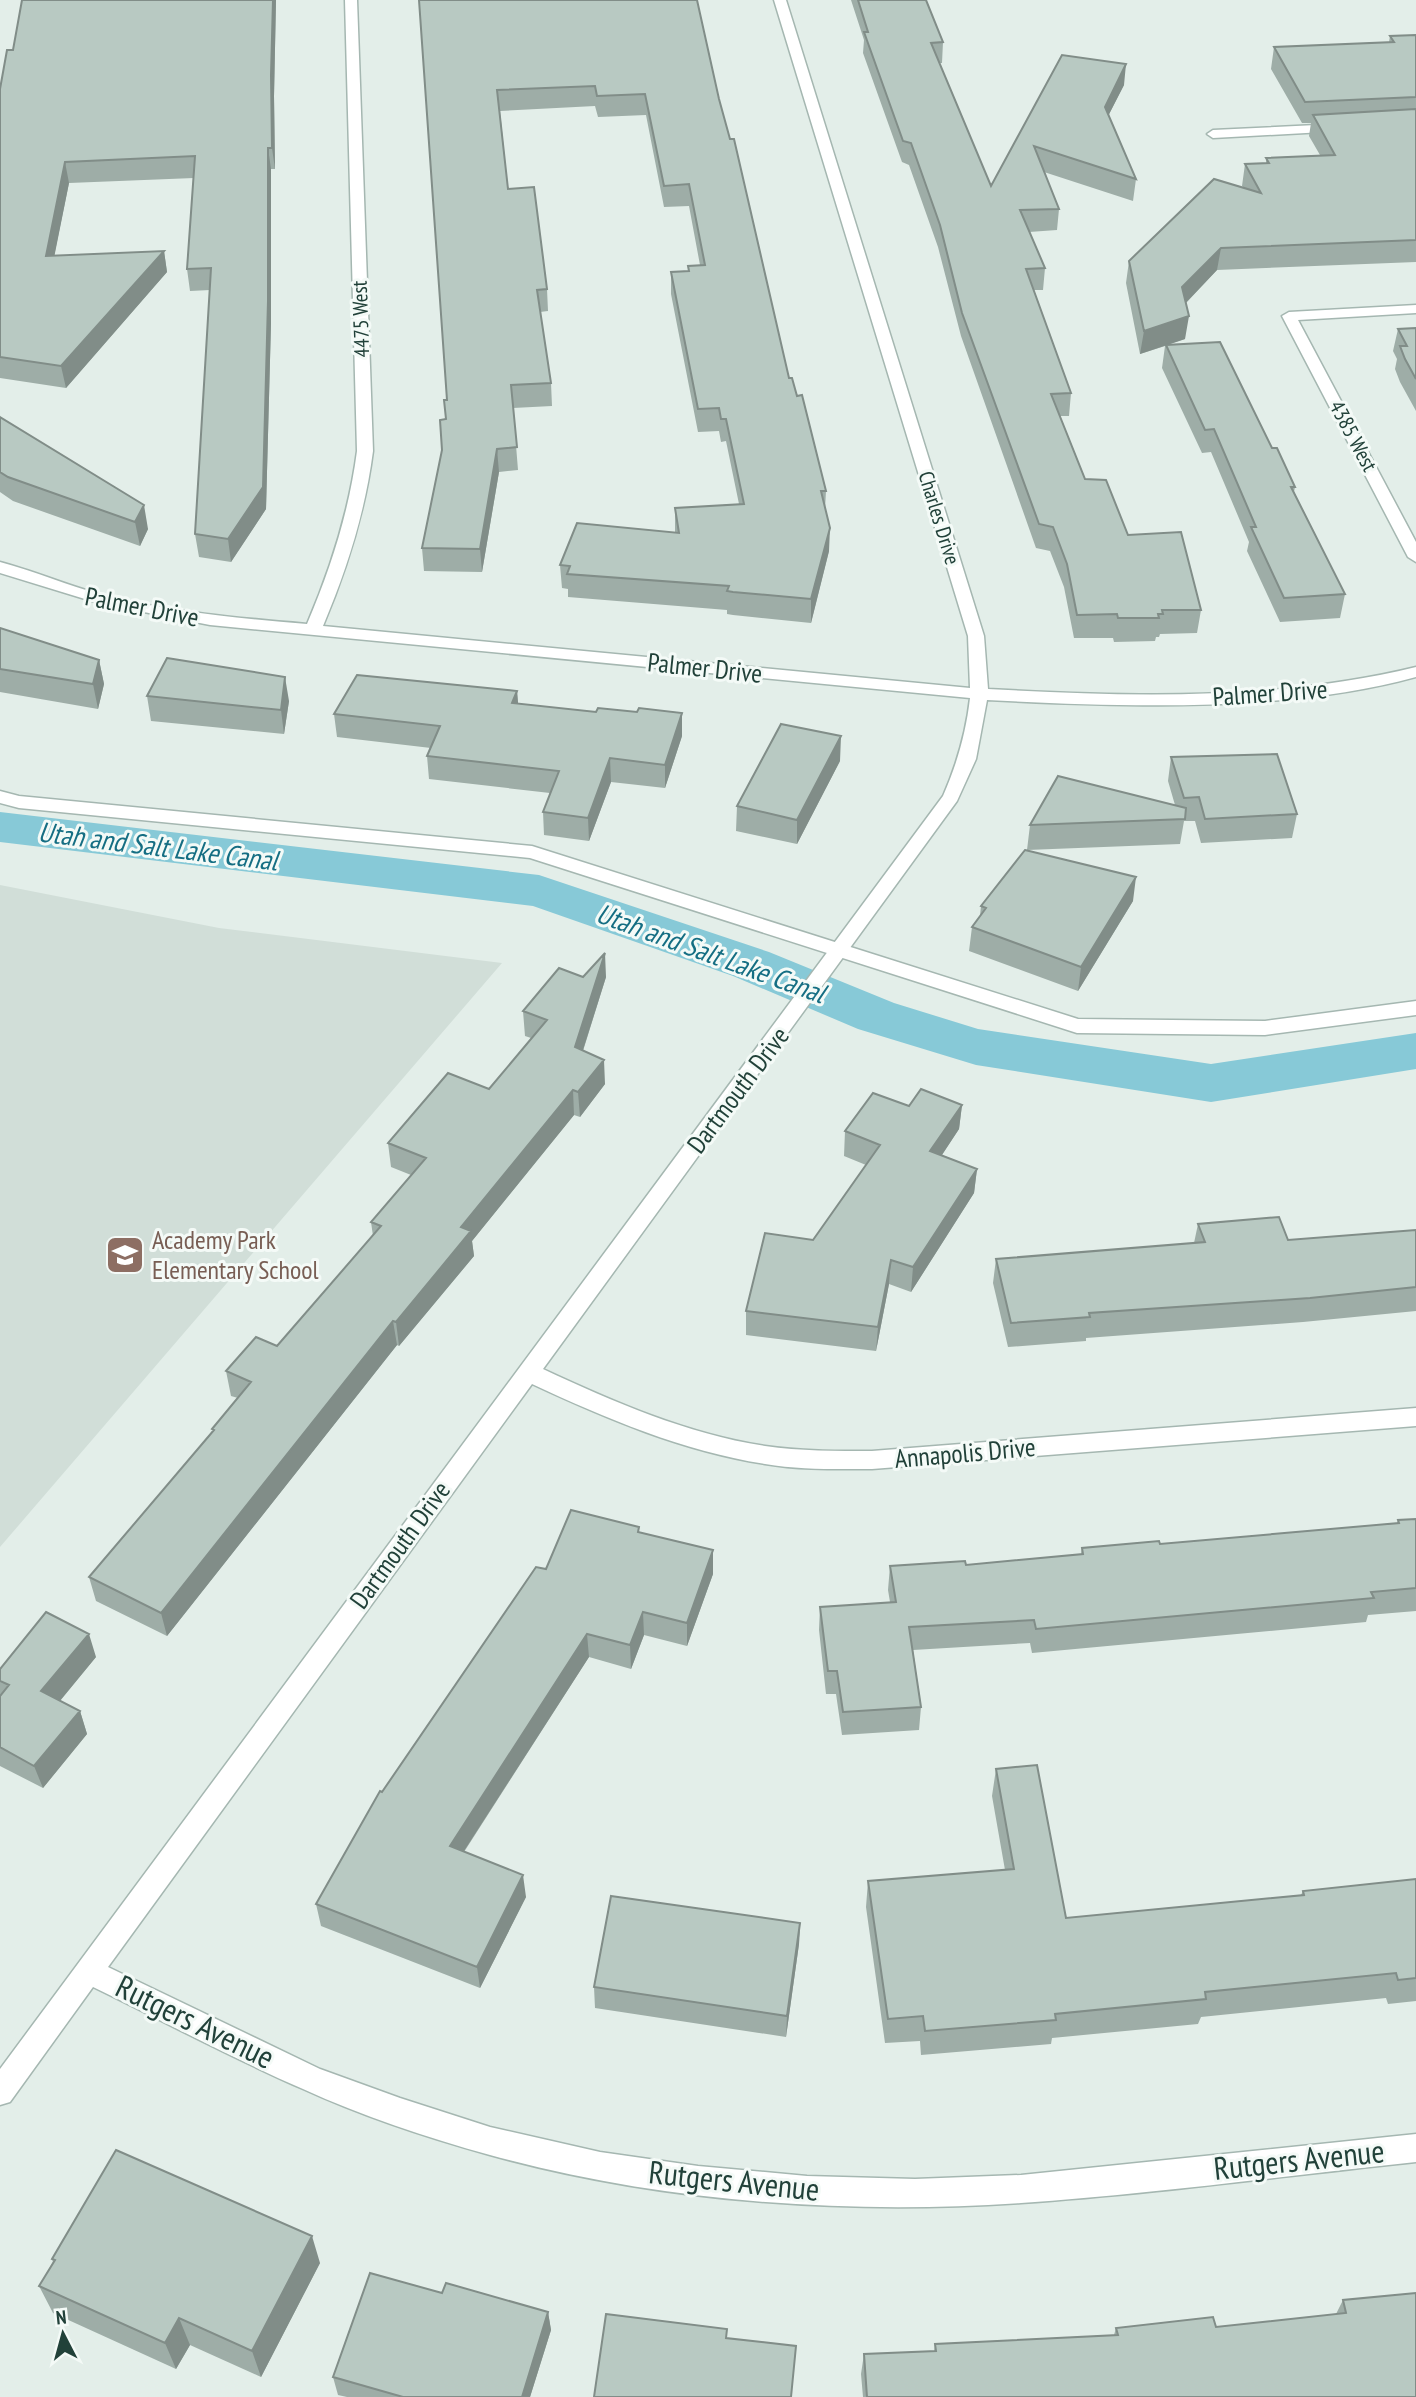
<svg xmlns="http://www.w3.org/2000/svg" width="1416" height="2397" viewBox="0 0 1416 2397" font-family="'PT Sans Narrow',sans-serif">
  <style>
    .built { fill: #d1ded8 }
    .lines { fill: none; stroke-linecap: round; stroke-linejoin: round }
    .canal { fill: #87c9d7; fill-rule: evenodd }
    .lane-casing { stroke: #a5b7b1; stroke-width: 3 }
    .street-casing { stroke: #a5b7b1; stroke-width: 3 }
    .lane { fill: #fff; fill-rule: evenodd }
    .street { fill: #fff; fill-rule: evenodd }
    .wall { fill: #9eada7 }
    .shaded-wall { fill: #818d88 }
    .building { fill: #b8c9c2; stroke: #818d88; stroke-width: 2 }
    .labels { text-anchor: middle; stroke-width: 6; stroke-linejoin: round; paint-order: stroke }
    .far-street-label { font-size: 21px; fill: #214139; stroke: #f4faf7 }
    .street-label { font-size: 26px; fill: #214139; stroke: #f4faf7 }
    .education-label { font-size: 26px; fill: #785e54; stroke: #f4faf7; text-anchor: start }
    .water-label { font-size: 28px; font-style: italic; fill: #156e83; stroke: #f4faf7 }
    .near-street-label { font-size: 32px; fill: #214139; stroke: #f4faf7 }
  </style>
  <rect width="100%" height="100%" fill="#e3eee9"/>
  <!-- built -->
  <path class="built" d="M0 885 219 928 502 963 0 1547Z"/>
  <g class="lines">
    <!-- canal -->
    <path class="canal" d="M0 812 539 875 769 952 894 1003 978 1029 1211 1064 1416 1033V1069L1211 1102 976 1065 858 1029 733 976 533 906 0 842Z"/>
    <defs>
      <path id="lane" d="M0 791 19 796 532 846 1078 1019 1265 1021 1416 1001V1015L1265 1035 1077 1033 530 858 19 808 0 803Z"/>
      <path id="street" d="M345 0H357L373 451C365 513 347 569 323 626L970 688 968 636 774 0H786L984 636 988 689C1129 697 1277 701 1416 667V677C1286 713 1121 707 987 700L976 759 957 801 543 1369C614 1402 687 1434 765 1446 800 1451 836 1451 872 1451L1416 1408V1426L872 1469C836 1469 800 1470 765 1464 683 1451 607 1419 532 1384L108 1967 320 2069 400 2098 490 2127 600 2152 698 2166 807 2176 915 2179 1021 2175 1416 2134V2162C1284 2176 1152 2194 1021 2203 845 2215 660 2202 490 2155 428 2138 362 2116 303 2089 232 2058 163 2021 93 1987L10 2102 0 2105V2069L943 796C957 764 966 733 970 698L210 625 98 603 0 573V562C35 571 68 586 103 595 170 612 238 618 307 624 331 568 349 512 357 451Z
        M1337 124 1342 125V131L1213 138 1207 134 1213 130Z
        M1416 305V313L1298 320 1416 542V562L1408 557 1282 316 1289 312Z"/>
    </defs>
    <!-- lane casing -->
    <use href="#lane" class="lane-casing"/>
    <!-- street casing -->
    <use href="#street" class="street-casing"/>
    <!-- lane -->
    <use href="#lane" class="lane"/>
    <!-- street -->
    <use href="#street" class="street"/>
  </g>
  <!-- wall -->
  <path class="wall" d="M22 0H276L274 96 275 169H271V323L266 509 231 562 199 557 195 534 210 290 190 291 187 269 194 178 69 183 54 256 164 251 167 272 66 388 0 378V89L13 50Z
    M419 0 719 99 789 378 797 396 826 491 825 509 829 551 811 623 733 615 727 614V610L568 597V589L562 588 560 565 675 533V508L739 504 726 441 721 442 719 431 698 432 671 294V272L688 271V266L700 265 689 206 664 207 646 115 598 117 595 106 500 111 508 189 547 289 548 311 540 312 551 383 552 406 513 408 518 470 499 472 482 572 424 571 422 548 442 450 447 400Z
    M851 0H926L943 42 942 63H939L991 186 1062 55 1124 85 1108 116 1136 179 1133 201 1044 172 1059 209 1057 230 1029 232 1045 268 1043 290H1034L1071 393 1069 416H1060L1085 479 1128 535 1201 610 1197 633 1160 634 1159 637H1156L1155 641 1114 642 1113 638H1074L1064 587 1050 551 1036 548 961 336 938 247 909 165 902 162 863 53 864 40Z
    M1416 35V262L1217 270 1186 303 1185 339 1167 345 1272 448 1295 487 1294 492 1345 594 1340 618 1280 622 1247 551 1249 542 1211 452 1202 453 1162 368 1165 346 1140 354 1126 283 1129 261 1243 187 1242 186 1245 164 1266 163V158L1320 155 1309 136 1311 123H1302L1271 69 1274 47 1389 42 1390 36Z
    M1416 328V411L1400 382 1395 369 1397 359 1393 351 1398 329Z
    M0 417 148 529 140 546 13 501 0 492Z
    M0 628 99 660 104 684 98 709 0 692Z
    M517 691 518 704 682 736 665 788 611 782 589 841 544 835 543 812 550 793 429 779 427 756 431 748 337 737 334 714Z
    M147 696 289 701 284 734 151 721Z
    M1171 757 1297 814 1292 838 1201 843 1195 821H1184L1180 844 1027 850 1030 825 1175 805 1168 781Z
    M840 761 797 844 736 831 737 806Z
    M1133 901 1078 991 969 951 972 927 980 916 981 906Z
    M583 977H606L583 1051 605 1084 580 1117 574 1115 472 1241 474 1256 399 1346 397 1345 167 1636 96 1601 89 1577 213 1432 212 1429 238 1398 231 1396 226 1371 277 1346 373 1236 371 1222 411 1175 391 1167 388 1143 489 1089 531 1038 525 1036 523 1011Z
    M962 1105 959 1129 942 1155 977 1169 974 1193 911 1292 889 1284 876 1351 746 1335V1311L813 1240 866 1165 844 1156 845 1131 909 1106Z
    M1198 1224 1288 1240 1416 1230V1311L1303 1322 1086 1338V1341L1008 1347 993 1283 996 1259 1194 1243Z
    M1416 1519V1611L1368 1615 1366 1622 1032 1653 1030 1643 913 1650 921 1707 919 1730 842 1735 836 1694H826L819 1630 820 1607 890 1602 888 1590 890 1566 966 1565 1081 1554 1082 1548 1160 1544 1397 1523 1398 1520Z
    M639 1532 713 1550V1574L687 1646 644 1635 631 1669 589 1657 464 1852 526 1897 480 1988 321 1926 316 1904 546 1569Z
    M96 1657 60 1701 80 1711 87 1734 43 1788 0 1766V1669Z
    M996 1769 1066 1918 1301 1895 1303 1891 1416 1879V2001L1388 2004 1386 1998 1201 2017 1198 2024 1052 2038 1051 2044 921 2055 920 2041 885 2043 866 1907 868 1881 1005 1870 992 1796Z
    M800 1923 799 1944 786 2037 595 2008 594 1987Z
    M52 2259 320 2263 261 2377 190 2345 176 2369 53 2313 39 2286 53 2262Z
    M442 2293 548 2312 551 2330 530 2397H347L338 2395 333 2377Z
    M1343 2300 1416 2397H863L861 2374 864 2354 934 2352 935 2344 1114 2335 1116 2328 1216 2327 1336 2314Z"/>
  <!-- shaded-wall -->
  <path class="shaded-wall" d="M273 0H276L274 96 275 169 272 148 271 75Z
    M1126 64 1124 85 1102 128 1105 107Z
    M268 148 271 169V323L266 509 231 562 228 539Z
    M65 162 69 183 50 278 46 256Z
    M1221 248 1217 270 1179 310 1182 287Z
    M164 251 167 272 66 388 61 366Z
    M1189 316 1185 339 1140 354 1144 331Z
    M497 449 499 472 482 572 480 549Z
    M144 505 148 529 140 546 135 522Z
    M830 528 829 551 811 623V599Z
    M99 660 104 684 98 709 93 684Z
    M285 677 289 701 284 734 281 710Z
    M517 691 519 714 512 703Z
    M682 713V736L665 788V765Z
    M841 736 840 761 797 844V820Z
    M610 758 611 782 589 841 588 818Z
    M1136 877 1133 901 1078 991 1081 967Z
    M605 953 606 977 576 1072 575 1047Z
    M604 1060 605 1084 580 1117 578 1092Z
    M573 1090 574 1115 472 1241 474 1256 399 1346 396 1322 461 1227Z
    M962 1105 959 1129 928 1176 930 1151Z
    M977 1169 974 1193 911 1292 913 1267Z
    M891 1260 889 1284 876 1351 878 1327Z
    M393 1321 397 1345 167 1636 161 1613Z
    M713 1550V1574L687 1646V1623Z
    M643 1612 644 1635 631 1669 630 1645Z
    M89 1634 96 1657 49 1714 41 1691Z
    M587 1634 589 1657 453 1868 450 1846Z
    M80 1711 87 1734 43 1788 34 1766Z
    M523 1875 526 1897 480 1988 477 1967Z
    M800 1923 799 1944 786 2037 787 2016Z
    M312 2236 320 2263 261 2377 252 2351Z
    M548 2312 551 2330 530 2397H522Z
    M179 2318 190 2345 176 2369 165 2343Z"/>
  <!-- building -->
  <path class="building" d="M22 0H273L271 75 272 148H268V301L263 487 228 539 195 534 211 268 187 269 195 156 65 162 46 256 164 251 61 366 0 357V89L7 50H13Z
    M419 0H697L719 99 730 139H734L789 378H792L797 396 802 395 826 491H821L830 528 811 599 733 592 727 591 729 586 567 574 570 566 560 565 577 523 679 533 675 508 744 504 726 419H721L719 408 698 409 671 272 689 271 688 266 705 265 689 184 664 186 645 94 597 96 595 86 497 90 508 189 534 187 547 289 537 290 551 383 511 385 517 447 497 449 480 549 422 548 442 450 440 420 446 419 444 400H447Z
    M858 0H926L943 42 931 43 991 186 1062 55 1126 64 1105 107 1136 179 1034 146 1059 209 1020 210 1045 268 1026 269 1071 393 1051 394 1085 479 1106 480 1128 535 1181 532 1201 610H1162L1163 614H1158L1159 618H1118L1117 614 1077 615 1067 564 1053 527 1039 524 962 313 940 225 911 143 903 141 864 32H868Z
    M1416 35V97L1305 102 1274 47 1394 42 1390 36Z
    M1416 109V240L1221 248 1182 287 1189 316 1144 331 1129 261 1214 179 1261 193 1245 164 1269 163 1266 158 1335 155 1313 115Z
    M1416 328V379L1405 359 1400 346H1407L1398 329Z
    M1220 342 1272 448H1277L1295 487H1291L1345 594 1284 598 1251 527H1256L1214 429 1205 430 1166 345Z
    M0 417 144 505 135 522 8 477 0 472Z
    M0 628 99 660 93 684 0 669Z
    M167 658 285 677 281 710 147 696Z
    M357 675 517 691 512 703 596 712 598 708 637 712 639 708 682 713 665 765 610 758 588 818 543 812 559 771 427 756 440 726 334 714Z
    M781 724 841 736 797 820 737 806Z
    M1277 754 1297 814 1205 819 1199 797 1184 798 1171 757Z
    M1058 776 1186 808 1185 819 1030 825Z
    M1025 850 1136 877 1081 967 972 927 986 908 981 906Z
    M605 953 575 1047 604 1060 578 1092 573 1090 461 1227 471 1231 396 1322 393 1321 161 1613 89 1577 214 1430 212 1429 251 1382 226 1371 256 1337 277 1346 381 1226 371 1222 426 1158 388 1143 448 1073 489 1089 547 1020 523 1011 559 968 583 977Z
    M921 1089 962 1105 930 1151 977 1169 913 1267 891 1260 878 1327 746 1311 765 1233 813 1240 880 1145 845 1131 873 1093 909 1106Z
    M1279 1217 1288 1240 1416 1230V1287L1310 1298 1089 1313 1090 1317 1011 1323 996 1259 1205 1242 1198 1224Z
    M571 1510 639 1527 638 1532 713 1550 687 1623 643 1612 630 1645 587 1634 450 1846 523 1875 477 1967 316 1904 380 1791 382 1792 536 1567 546 1569Z
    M1416 1519V1588L1371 1592 1374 1598 1036 1629 1034 1620 909 1627 921 1707 843 1712 837 1671H828L820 1607 896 1602 890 1566 965 1561 966 1565 1083 1554 1082 1548 1159 1541 1160 1544 1399 1523 1398 1520Z
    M46 1612 89 1634 41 1691 80 1711 34 1766 0 1747V1696L9 1685 0 1681V1669Z
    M1037 1765 1066 1918 1304 1895 1303 1891 1416 1879V1978L1398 1980 1396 1973 1205 1992 1206 1999 1055 2014 1056 2020 925 2031 923 2016 888 2019 868 1881 1014 1869 996 1769Z
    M611 1896 800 1923 787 2016 594 1987Z
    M116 2150 312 2236 252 2351 179 2318 165 2343 39 2286 55 2260 52 2259Z
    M370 2273 442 2293 446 2283 548 2312 522 2397H403L333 2377Z
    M1416 2293V2397H867L864 2354 936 2351 935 2344 1118 2335 1116 2328 1213 2317 1216 2327 1346 2313 1343 2300Z
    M606 2314 727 2329 726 2338 796 2346 791 2397H594Z"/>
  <!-- icons -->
  <defs>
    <symbol id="school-square" viewBox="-11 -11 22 22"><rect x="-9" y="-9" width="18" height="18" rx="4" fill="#8d6e63" stroke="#f4faf7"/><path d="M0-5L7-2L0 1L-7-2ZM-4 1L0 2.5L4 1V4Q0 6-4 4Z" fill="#fff"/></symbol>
  </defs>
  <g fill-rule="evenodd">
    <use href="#school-square" x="103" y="1233" width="44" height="44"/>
  </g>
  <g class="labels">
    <!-- far-street labels -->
    <g class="far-street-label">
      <text transform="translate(361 319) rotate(-92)" y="7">4475 West</text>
      <text transform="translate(1353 436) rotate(62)" y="7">4385 West</text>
      <text transform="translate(939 518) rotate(73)" y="7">Charles Drive</text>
    </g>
    <!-- street labels -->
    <g class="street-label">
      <text transform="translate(142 607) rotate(11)" y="9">Palmer Drive</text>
      <text transform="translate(705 668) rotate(6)" y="9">Palmer Drive</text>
      <text transform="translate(1270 693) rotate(-4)" y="9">Palmer Drive</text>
      <text transform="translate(738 1090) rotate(-53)" y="9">Dartmouth Drive</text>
      <text transform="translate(965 1453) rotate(-5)" y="9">Annapolis Drive</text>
      <text transform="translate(400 1545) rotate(-54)" y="9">Dartmouth Drive</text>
    </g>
    <!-- education labels -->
    <g class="education-label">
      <text x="152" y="1249">Academy Park<tspan x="152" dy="30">Elementary School</tspan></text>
    </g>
    <!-- water labels -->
    <g class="water-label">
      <text transform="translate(158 846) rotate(7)" y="10">Utah and Salt Lake Canal</text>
      <text transform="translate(711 953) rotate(20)" y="10">Utah and Salt Lake Canal</text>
    </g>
    <!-- near-street labels -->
    <g class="near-street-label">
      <text transform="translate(195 2022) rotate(26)" y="11">Rutgers Avenue</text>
      <text transform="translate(1299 2160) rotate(-6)" y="11">Rutgers Avenue</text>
      <text transform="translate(734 2181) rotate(6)" y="11">Rutgers Avenue</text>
    </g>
  </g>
  <!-- north arrow -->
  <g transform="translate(63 2334) rotate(354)" stroke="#f4faf7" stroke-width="5" paint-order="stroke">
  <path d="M0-5L12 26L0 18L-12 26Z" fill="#214139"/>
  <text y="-10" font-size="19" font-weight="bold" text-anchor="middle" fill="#214139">N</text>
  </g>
</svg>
